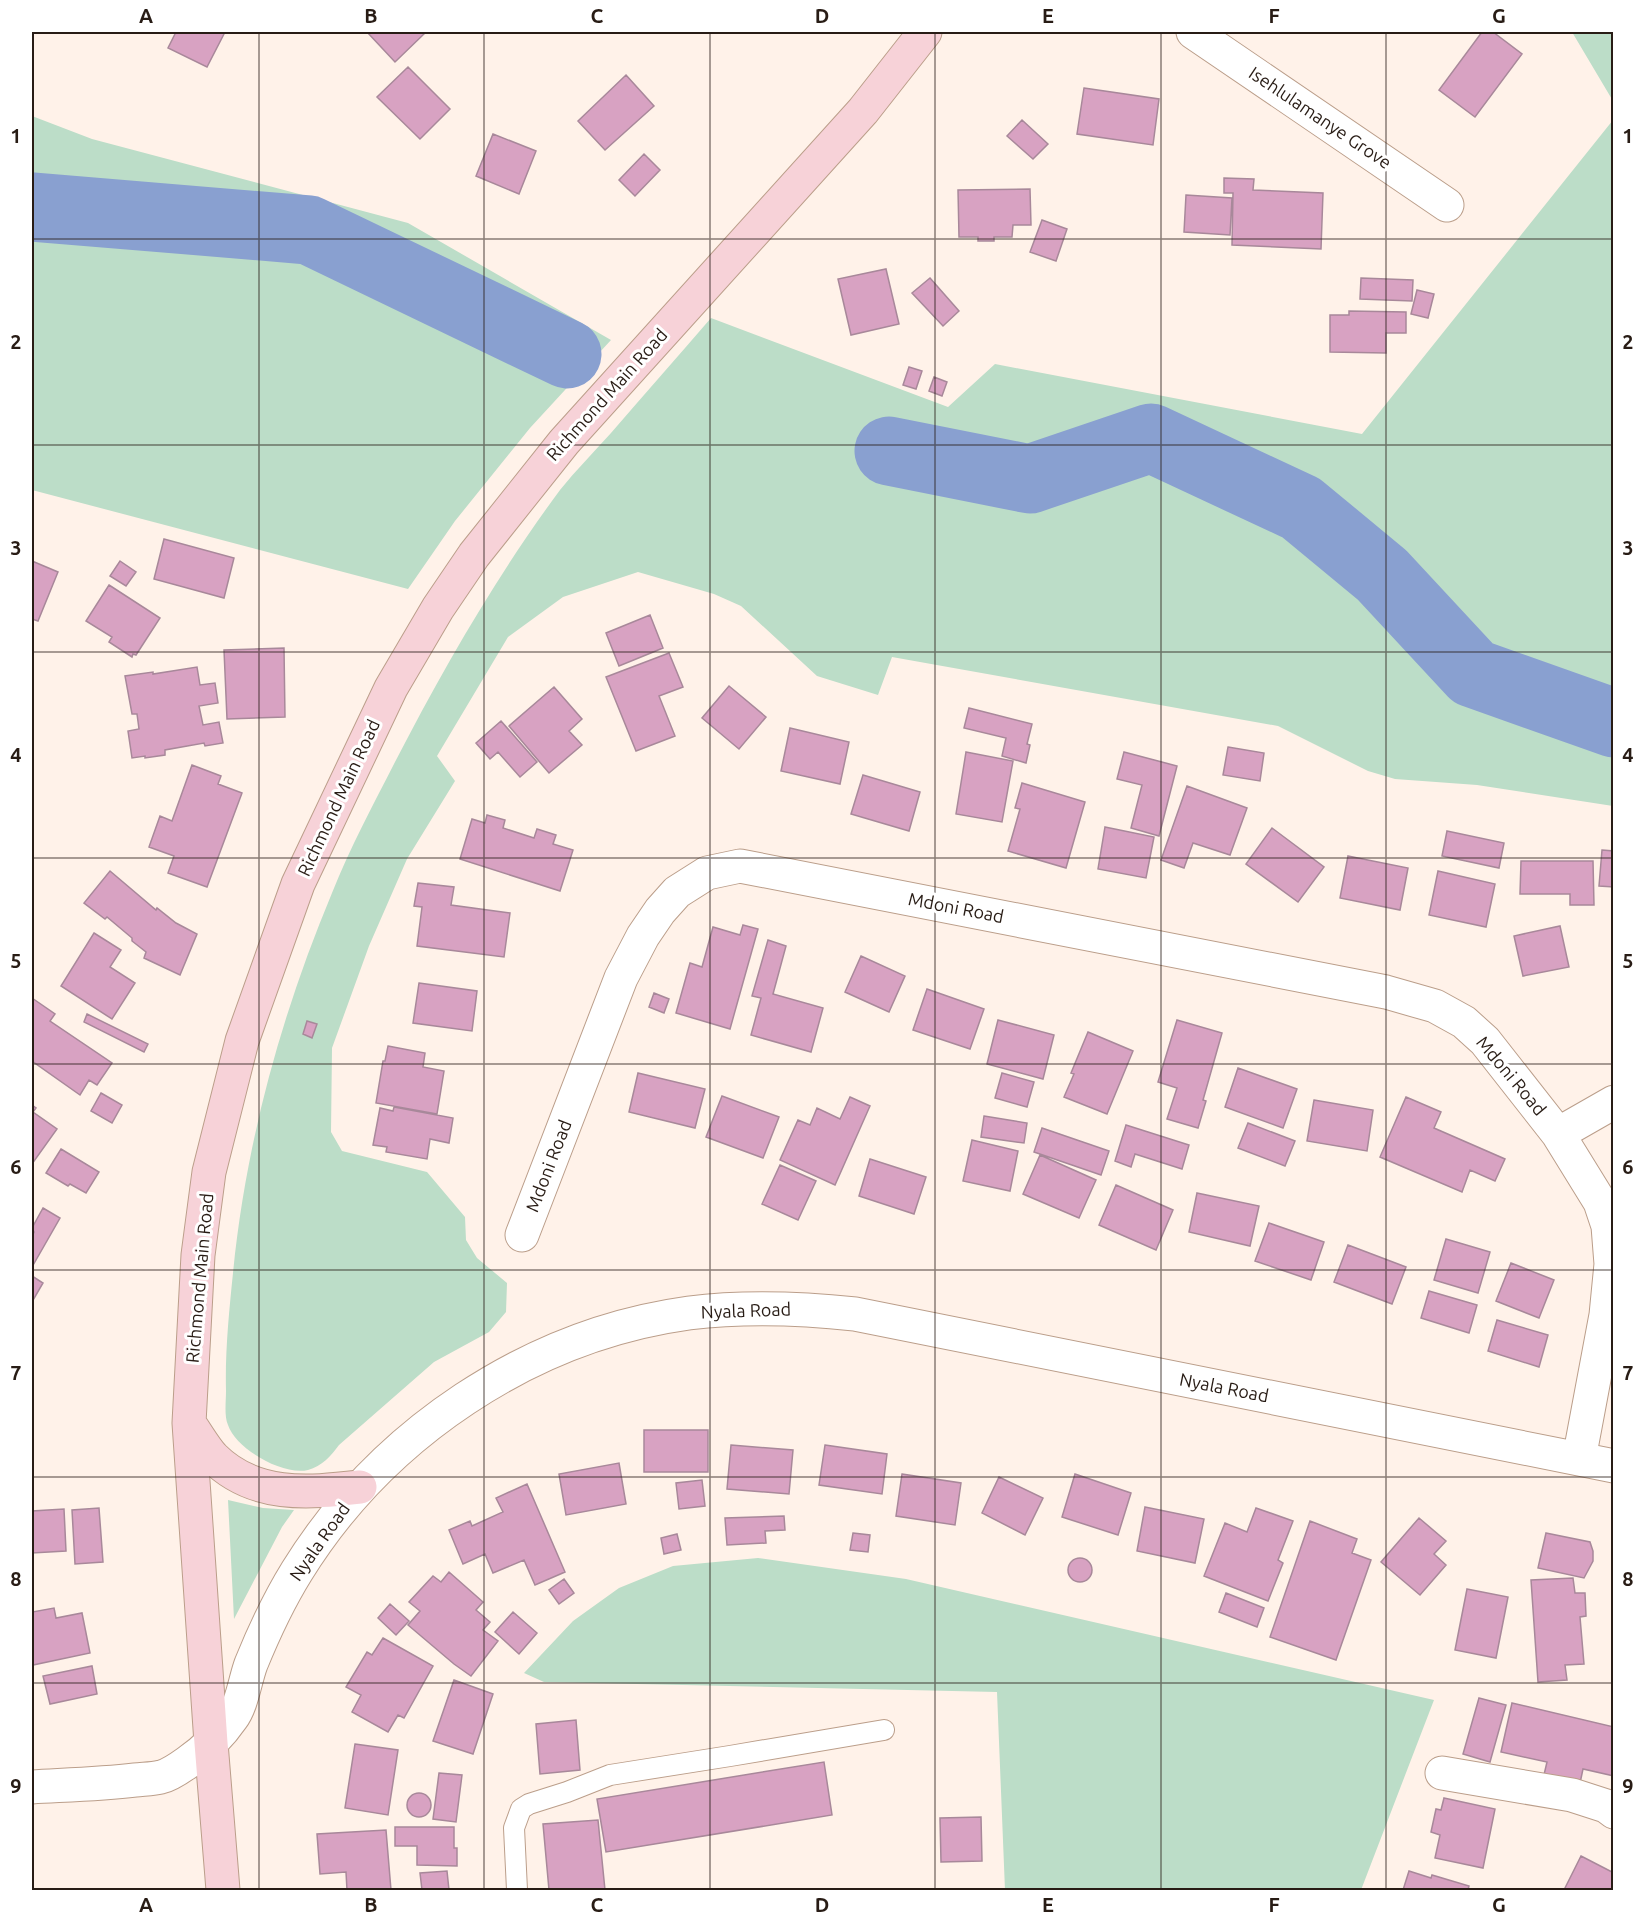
<svg xmlns="http://www.w3.org/2000/svg" width="1645" height="1922" viewBox="0 0 1645 1922" font-family="Ubuntu,sans-serif">
  <style>
    .green { fill: #bcddc8 }
    .lines { fill: none; stroke-linecap: round; stroke-linejoin: round }
    .river { stroke: #89a0d0; stroke-width: 69 }
    .building { fill: #d8a2c2; stroke: #a8889a; stroke-width: 1.5 }
    .service-casing { stroke: #bb9e8a; stroke-width: 22 }
    .minor-casing { stroke: #bb9e8a; stroke-width: 35 }
    .secondary-casing { stroke: #bb9e8a; stroke-width: 35 }
    .service { stroke: #fff; stroke-width: 20 }
    .minor { stroke: #fff; stroke-width: 33 }
    .secondary { stroke: #f7d2d8; stroke-width: 33 }
    .grid { fill: none; stroke: #281c15; stroke-width: 1.5; stroke-opacity: 0.55 }
    .labels { text-anchor: middle; stroke-width: 6; stroke-linejoin: round; paint-order: stroke }
    .street-label { font-size: 18px; fill: #281c15; stroke: #fff }
    .neatline { fill: none; stroke: #281c15; stroke-width: 2 }
    .grid-label { font-size: 20px; text-anchor: middle; font-weight: bold; fill: #281c15 }
  </style>
  <rect width="100%" height="100%" fill="#fff2e9"/>
  <!-- green -->
  <path class="green" d="M1572 32H1613V101Z
    M32 116 92 139 408 223 611 340 530 428 455 521 408 589 32 490Z
    M1613 120V806L1477 785 1395 779 1368 771 1278 726 892 657 878 695 817 676 741 606 714 594 638 572 563 597 508 637 437 756 455 781 407 859 369 946 332 1048 331 1132 342 1151 427 1172 465 1217 466 1240 477 1258 507 1283 506 1312 489 1332 434 1362 339 1445C331 1456 322 1466 308 1470 283 1476 236 1449 228 1425 224 1416 226 1401 226 1391 225 1352 229 1312 233 1273 246 1142 281 1015 332 893 350 848 373 805 395 762 444 667 497 575 560 490 576 470 594 452 611 433 644 395 678 356 711 318L948 407 995 364 1362 434Z
    M228 1500 263 1508 294 1510 282 1527 234 1619Z
    M758 1558 906 1579 1434 1700 1361 1890H1005L997 1692 544 1682 524 1673 573 1621 619 1588 673 1566Z"/>
  <g class="lines">
    <!-- river -->
    <path class="river" d="M32 207 309 230 567 354
      M889 451 1030 479 1151 438 1301 508 1382 575 1473 673 1614 723"/>
  </g>
  <!-- building -->
  <path class="building" d="M176 32H225L207 67 168 48Z
    M367 32H426L395 62Z
    M1482 32H1493L1522 54 1475 117 1439 90Z
    M408 67 450 109 420 139 377 97Z
    M626 75 654 106 605 150 578 121Z
    M1084 88 1159 99 1153 145 1077 134Z
    M1022 120 1048 144 1033 159 1007 136Z
    M493 134 536 151 519 194 476 176Z
    M644 154 660 170 635 196 619 180Z
    M1224 178 1254 179 1253 190 1323 193 1321 249 1232 245 1233 193H1224Z
    M1030 189 1031 225H1013L1012 237H994V241H978V237H959L958 190Z
    M1186 195 1232 198 1230 235 1184 232Z
    M1042 220 1067 229 1056 261 1030 252Z
    M886 269 899 324 851 335 838 279Z
    M930 278 959 311 943 326 912 293Z
    M1361 278 1413 280 1412 301 1360 299Z
    M1417 290 1434 294 1428 318 1411 314Z
    M1349 311 1406 312V333H1386V353L1330 352V315H1349Z
    M909 367 922 371 916 389 903 385Z
    M934 377 947 382 942 396 929 391Z
    M164 539 234 558 224 598 154 579Z
    M32 561 58 572 38 621 32 619Z
    M120 561 136 572 126 586 110 576Z
    M109 585 160 618 136 655 133 654 132 657 109 642 112 637 86 621Z
    M650 615 663 648 619 666 606 633Z
    M284 648 285 717 227 719 224 650Z
    M669 653 683 687 659 696 675 736 636 751 606 677Z
    M197 667 200 685 215 683 218 703 199 706 203 725 219 722 223 743 205 746 204 743 165 750V755L145 758V756L132 758 128 731 139 729 137 714H132L125 676 153 672V674Z
    M729 686 766 717 739 749 702 718Z
    M554 687 582 719 569 731 582 745 549 773 509 726Z
    M969 708 1032 724 1027 744 1030 745 1026 763 1002 756 1006 738 964 728Z
    M501 721 537 762 520 777 498 752 490 759 476 743Z
    M790 728 849 742 840 784 781 771Z
    M1228 747 1264 753 1260 781 1223 775Z
    M966 752 1013 761 1002 822 956 814Z
    M1124 752 1177 766 1159 836 1131 828 1142 785 1117 779Z
    M192 765 221 776 218 784 242 793 207 887 168 873 174 856 149 847 160 816 172 821Z
    M863 775 920 792 909 831 851 814Z
    M1022 783 1085 802 1066 868 1008 851 1020 809 1015 808Z
    M1187 786 1247 808 1230 855 1193 843 1184 868 1161 860Z
    M487 815 505 820 503 828 534 838 537 829 556 835 553 844 573 850 560 891 460 859 472 819 485 823Z
    M1105 827 1154 837 1146 878 1098 869Z
    M1272 828 1324 867 1298 902 1246 864Z
    M1447 831 1504 843 1499 868 1442 856Z
    M1602 850 1614 851V887L1599 886Z
    M1348 856 1408 868 1400 910 1340 898Z
    M1521 861H1593L1594 905H1570V894H1520Z
    M110 871 156 910 157 908 176 923 197 934 180 975 144 958 146 952 132 941V938L107 917 105 919 84 903Z
    M1438 871 1495 884 1486 927 1429 915Z
    M418 883 454 887 451 905 510 913 504 957 417 946 422 907 414 906Z
    M743 925 758 929 730 1029 676 1013 690 963 702 967 713 927 740 935Z
    M1560 926 1569 967 1523 976 1514 936Z
    M94 933 121 950 110 967 135 983 112 1019 61 986Z
    M768 940 786 946 773 994 823 1008 811 1052 751 1035 761 998 752 996Z
    M861 956 905 976 889 1012 845 992Z
    M419 983 477 991 472 1031 413 1023Z
    M927 989 984 1009 970 1049 913 1030Z
    M654 993 669 999 664 1013 649 1007Z
    M32 998 55 1014 50 1021 112 1063 97 1085 89 1080 80 1095 32 1061Z
    M87 1014 148 1044 144 1052 84 1022Z
    M998 1020 1054 1035 1043 1079 987 1064Z
    M1177 1020 1222 1033 1203 1100 1206 1101 1198 1128 1167 1119 1177 1088 1158 1082Z
    M307 1021 317 1024 312 1038 303 1034Z
    M1088 1032 1133 1051 1107 1114 1064 1097 1074 1074 1071 1073Z
    M388 1046 425 1053 423 1067 444 1071 437 1114 376 1103 383 1061H385Z
    M1238 1068 1297 1089 1283 1128 1225 1107Z
    M638 1073 705 1089 695 1128 629 1112Z
    M1002 1073 1034 1082 1027 1107 995 1098Z
    M101 1093 122 1105 112 1123 91 1111Z
    M722 1096 779 1117 763 1158 706 1137Z
    M850 1097 870 1106 835 1185 780 1160 798 1120 810 1125 817 1108 840 1119Z
    M1406 1097 1441 1112 1434 1128 1505 1159 1495 1181 1470 1170 1462 1192 1380 1157Z
    M1314 1100 1373 1110 1367 1151 1307 1141Z
    M32 1105 36 1108 33 1112 57 1129 32 1164Z
    M394 1107 453 1118 449 1143 430 1139 427 1159 386 1152 387 1147 373 1145 380 1108 393 1111Z
    M984 1116 1027 1123 1024 1143 981 1137Z
    M1248 1123 1295 1141 1285 1166 1238 1148Z
    M1126 1125 1189 1145 1182 1169 1135 1154 1131 1167 1115 1161Z
    M1042 1128 1109 1151 1101 1175 1034 1152Z
    M972 1140 1018 1151 1010 1191 963 1181Z
    M61 1149 99 1172 86 1193 70 1184 68 1186 46 1173Z
    M1040 1155 1096 1180 1079 1218 1023 1194Z
    M870 1159 926 1177 914 1214 859 1196Z
    M780 1165 816 1181 798 1220 762 1204Z
    M1116 1185 1173 1210 1156 1250 1099 1225Z
    M1197 1193 1259 1206 1250 1246 1189 1232Z
    M43 1208 60 1218 32 1267V1237L34 1232 32 1228Z
    M1269 1223 1324 1242 1311 1280 1255 1261Z
    M1446 1239 1490 1252 1478 1293 1434 1280Z
    M1348 1245 1406 1267 1392 1304 1334 1282Z
    M1511 1263 1554 1280 1539 1318 1496 1301Z
    M32 1276 43 1283 32 1302Z
    M1429 1291 1477 1305 1469 1333 1421 1318Z
    M1497 1320 1548 1335 1539 1367 1488 1351Z
    M644 1430H708V1472H644Z
    M731 1445 793 1450 789 1494 727 1489Z
    M825 1445 887 1454 882 1494 819 1485Z
    M619 1463 626 1504 566 1515 559 1474Z
    M902 1474 961 1483 955 1525 896 1516Z
    M1075 1474 1131 1493 1118 1535 1062 1517Z
    M999 1477 1043 1498 1025 1535 982 1513Z
    M702 1480 705 1506 679 1509 676 1483Z
    M527 1484 565 1572 535 1585 524 1560 493 1573 485 1554 463 1564 449 1530 470 1521 472 1526 503 1512 496 1498Z
    M1145 1507 1204 1519 1195 1563 1137 1551Z
    M99 1508 103 1562 75 1564 72 1510Z
    M1256 1508 1293 1521 1278 1560 1283 1563 1268 1601 1204 1576 1225 1523 1247 1532Z
    M64 1509 66 1551 32 1553V1511Z
    M784 1516 785 1530 765 1531 766 1543 727 1545 725 1518Z
    M1419 1518 1446 1541 1434 1554 1446 1565 1420 1595 1381 1562Z
    M1310 1521 1357 1539 1352 1553 1371 1560 1336 1660 1270 1637Z
    M853 1533 870 1535 868 1552 850 1550Z
    M1546 1533 1590 1542 1593 1551V1561L1584 1578 1538 1568Z
    M677 1534 681 1550 664 1554 661 1538Z
    M1068 1570a12 12 0 1 1 24 0a12 12 0 1 1-24 0Z
    M449 1572 483 1602 476 1610 490 1622 483 1630 498 1641 471 1676 454 1664 408 1625 420 1611 409 1602 433 1576 441 1582Z
    M1573 1578 1575 1593H1585L1586 1616 1580 1617 1584 1664 1565 1665 1567 1680 1538 1682 1531 1580Z
    M564 1579 574 1593 559 1604 549 1590Z
    M1467 1589 1508 1597 1496 1658 1455 1650Z
    M1226 1593 1264 1608 1257 1627 1219 1612Z
    M390 1604 409 1621 396 1635 378 1618Z
    M54 1608 56 1618 82 1613 90 1653 33 1665 32 1612Z
    M513 1612 537 1633 519 1654 495 1632Z
    M383 1638 433 1666 404 1718 398 1715 388 1732 352 1712 361 1695 346 1687 367 1652 372 1655Z
    M92 1666 97 1694 50 1704 43 1676Z
    M454 1680 493 1694 473 1754 433 1741Z
    M1479 1698 1506 1705 1490 1762 1463 1754Z
    M1512 1703 1614 1727V1776L1583 1769 1579 1788 1543 1779 1547 1762 1501 1752Z
    M576 1720 580 1770 540 1774 536 1724Z
    M355 1744 398 1750 388 1815 345 1808Z
    M824 1762 832 1815 606 1852 597 1799Z
    M439 1773 462 1775 456 1822 433 1819Z
    M407 1805a12 12 0 1 1 24 0a12 12 0 1 1-24 0Z
    M1444 1798 1495 1809 1483 1868 1435 1858 1440 1835 1431 1832 1436 1809 1441 1810Z
    M981 1817 982 1861 941 1862 940 1818Z
    M598 1820 605 1890H549L543 1824Z
    M395 1827H454V1848H457V1866L417 1865V1846H395Z
    M386 1830 391 1890H347L346 1872 320 1874 317 1834Z
    M1581 1856 1614 1873V1890H1564Z
    M447 1871 449 1890H422L420 1873Z
    M1409 1871 1431 1878 1432 1875 1469 1886 1468 1890H1403Z"/>
  <g class="lines">
    <defs>
      <path id="service" d="M517 1890 514 1828 521 1809 529 1804 567 1792 610 1775 730 1756 884 1730"/>
      <path id="minor" d="M1193 32 1447 205
        M1558 1134 1614 1102
        M522 1235 621 978 643 936 660 911 677 892 707 873 740 866 1386 992 1435 1006 1464 1022 1485 1041 1558 1134 1600 1202 1608 1226 1611 1264 1606 1315 1579 1459
        M1442 1773 1572 1795 1606 1806 1614 1812
        M32 1787C66 1785 101 1784 135 1780 144 1779 153 1779 161 1777 170 1775 181 1767 188 1762 205 1750 221 1734 232 1718 242 1705 245 1680 251 1664 264 1632 279 1600 297 1571 382 1434 529 1335 689 1313 745 1306 799 1308 855 1314L1614 1466"/>
      <path id="secondary" d="M189 1423C197 1434 204 1447 213 1457 254 1498 307 1493 360 1487
        M223 1890 211 1743 189 1423 198 1255 209 1172 242 1041 298 884 391 688 438 608 474 555 564 442 863 111 925 32"/>
    </defs>
    <!-- service casing -->
    <use href="#service" class="service-casing"/>
    <!-- minor casing -->
    <use href="#minor" class="minor-casing"/>
    <!-- secondary casing -->
    <use href="#secondary" class="secondary-casing"/>
    <!-- service -->
    <use href="#service" class="service"/>
    <!-- minor -->
    <use href="#minor" class="minor"/>
    <!-- secondary -->
    <use href="#secondary" class="secondary"/>
  </g>
  <!-- grid -->
  <path class="grid" d="M259 32V1890M484 32V1890M710 32V1890M935 32V1890M1161 32V1890M1386 32V1890M32 239H1614M32 445H1614M32 652H1614M32 858H1614M32 1064H1614M32 1270H1614M32 1477H1614M32 1683H1614"/>
  <g class="labels">
    <!-- street labels -->
    <g class="street-label">
      <text transform="translate(1320 118) rotate(34)" y="6">Isehlulamanye Grove</text>
      <text transform="translate(607 395) rotate(-48)" y="6">Richmond Main Road</text>
      <text transform="translate(339 798) rotate(-65)" y="6">Richmond Main Road</text>
      <text transform="translate(956 908) rotate(11)" y="6">Mdoni Road</text>
      <text transform="translate(1511 1076) rotate(50)" y="6">Mdoni Road</text>
      <text transform="translate(549 1166) rotate(-69)" y="6">Mdoni Road</text>
      <text transform="translate(200 1278) rotate(-85)" y="6">Richmond Main Road</text>
      <text transform="translate(746 1311) rotate(-2)" y="6">Nyala Road</text>
      <text transform="translate(1224 1388) rotate(11)" y="6">Nyala Road</text>
      <text transform="translate(320 1542) rotate(-55)" y="6">Nyala Road</text>
    </g>
  </g>
  <!-- border -->
  <rect width="1645" height="1922" fill="none" stroke="#ffffff" stroke-width="66"/>
  <rect x="33" y="33" width="1579" height="1856" class="neatline"/>
  <g class="grid-label">
    <text x="146" y="23">A</text>
    <text x="371" y="23">B</text>
    <text x="597" y="23">C</text>
    <text x="822" y="23">D</text>
    <text x="1048" y="23">E</text>
    <text x="1274" y="23">F</text>
    <text x="1499" y="23">G</text>
    <text x="16" y="143">1</text>
    <text x="1628" y="143">1</text>
    <text x="16" y="349">2</text>
    <text x="1628" y="349">2</text>
    <text x="16" y="555">3</text>
    <text x="1628" y="555">3</text>
    <text x="16" y="762">4</text>
    <text x="1628" y="762">4</text>
    <text x="16" y="968">5</text>
    <text x="1628" y="968">5</text>
    <text x="16" y="1174">6</text>
    <text x="1628" y="1174">6</text>
    <text x="16" y="1380">7</text>
    <text x="1628" y="1380">7</text>
    <text x="16" y="1586">8</text>
    <text x="1628" y="1586">8</text>
    <text x="16" y="1793">9</text>
    <text x="1628" y="1793">9</text>
    <text x="146" y="1912">A</text>
    <text x="371" y="1912">B</text>
    <text x="597" y="1912">C</text>
    <text x="822" y="1912">D</text>
    <text x="1048" y="1912">E</text>
    <text x="1274" y="1912">F</text>
    <text x="1499" y="1912">G</text>
  </g>
</svg>
